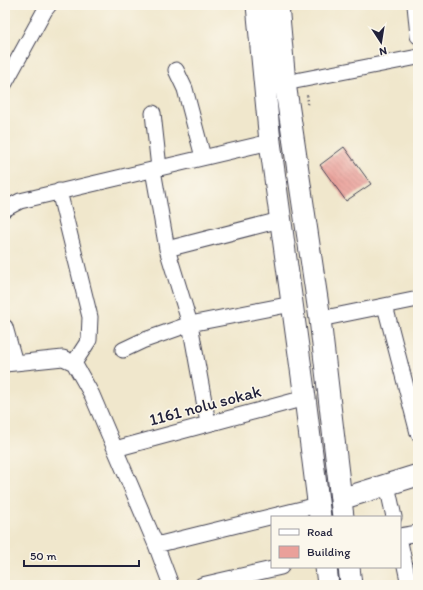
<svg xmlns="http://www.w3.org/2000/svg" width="423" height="590" viewBox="0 0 423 590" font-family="Itim,sans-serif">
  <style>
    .building { fill: url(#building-back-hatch) }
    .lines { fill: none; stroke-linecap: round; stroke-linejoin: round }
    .street-casing { stroke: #414051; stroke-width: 17 }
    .secondary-casing { stroke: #414051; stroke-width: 23 }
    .path { stroke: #414051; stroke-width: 2.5; stroke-dasharray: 1 3; stroke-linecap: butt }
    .street { stroke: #fff; stroke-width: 15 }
    .secondary { stroke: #fff; stroke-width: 21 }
    .labels { text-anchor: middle; stroke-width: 3; stroke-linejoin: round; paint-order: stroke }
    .street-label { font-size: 17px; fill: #22223b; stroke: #fbf7ec }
  </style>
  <defs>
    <pattern id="building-back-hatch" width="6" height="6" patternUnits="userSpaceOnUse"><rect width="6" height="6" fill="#eaa09a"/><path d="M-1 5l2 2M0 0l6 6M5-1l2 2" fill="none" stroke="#bd827f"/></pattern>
  </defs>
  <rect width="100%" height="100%" fill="#fbf7ec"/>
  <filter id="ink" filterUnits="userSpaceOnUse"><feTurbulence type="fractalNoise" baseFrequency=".025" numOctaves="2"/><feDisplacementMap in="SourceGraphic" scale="8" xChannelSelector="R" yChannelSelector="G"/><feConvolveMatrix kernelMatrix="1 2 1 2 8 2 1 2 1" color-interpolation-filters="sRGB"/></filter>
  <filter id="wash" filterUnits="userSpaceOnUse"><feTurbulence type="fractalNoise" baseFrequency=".012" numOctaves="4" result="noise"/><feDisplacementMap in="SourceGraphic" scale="16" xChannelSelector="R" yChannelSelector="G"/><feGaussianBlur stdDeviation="0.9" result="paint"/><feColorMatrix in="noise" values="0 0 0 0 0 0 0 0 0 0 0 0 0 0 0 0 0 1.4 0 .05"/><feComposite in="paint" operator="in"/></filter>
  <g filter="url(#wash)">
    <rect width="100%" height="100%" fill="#f0e7cc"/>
    <g id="blocks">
      <!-- building -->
      <path class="building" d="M344 147 371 184 346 201 320 165Z"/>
    </g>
  </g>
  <g filter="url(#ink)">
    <use href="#blocks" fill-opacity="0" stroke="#414051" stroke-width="1"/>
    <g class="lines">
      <defs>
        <path id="street" d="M415 5 418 36
          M176 70 185 89 203 157
          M5 83 45 10 49 5
          M285 83 418 57
          M153 113 159 168
          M153 170 167 249 190 324 208 423
          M59 191 90 317 89 340 74 363
          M5 209 20 201 270 142
          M167 249 280 220
          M385 306 418 433
          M320 319 418 299
          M5 327 15 363
          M123 350 142 341 190 324 292 304
          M5 364 63 358 74 363 92 395 156 545 171 585
          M115 449 305 398
          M387 485 394 517
          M400 536 418 533
          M400 542 409 585
          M156 545 318 505
          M202 585 281 567"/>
        <path id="secondary" d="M257 5 270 142 305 398 320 517
          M278 5 285 83 320 319 343 517
          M341 499 418 475
          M326 567 328 585
          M349 567 351 585"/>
      </defs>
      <!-- street casing -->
      <use href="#street" class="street-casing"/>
      <!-- secondary casing -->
      <use href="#secondary" class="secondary-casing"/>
      <!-- path -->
      <path class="path" d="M307 104 308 102 307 94"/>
      <!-- street -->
      <use href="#street" class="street"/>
      <!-- secondary -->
      <use href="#secondary" class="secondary"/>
    </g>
  </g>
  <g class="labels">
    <!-- street labels -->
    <g class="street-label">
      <text transform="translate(205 405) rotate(-15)" y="6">1161 nolu sokak</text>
    </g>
  </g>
  <!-- margin -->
  <rect width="423" height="590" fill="none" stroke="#fbf7ec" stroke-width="20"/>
  <!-- legend -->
  <rect x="271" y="516" width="130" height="52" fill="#fbf7ec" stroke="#a4a2a5"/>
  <rect x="279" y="529" width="20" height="6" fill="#ffffff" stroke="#a4a2a5"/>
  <text x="307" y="536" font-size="12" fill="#22223b">Road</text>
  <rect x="279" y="546" width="20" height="12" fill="#eaa09a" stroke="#a4a2a5"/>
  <text x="307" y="556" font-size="12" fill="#22223b">Building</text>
  <!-- north arrow -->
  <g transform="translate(381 42) rotate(168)" stroke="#fbf7ec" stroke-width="3" paint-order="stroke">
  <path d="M0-3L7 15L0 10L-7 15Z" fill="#22223b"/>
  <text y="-6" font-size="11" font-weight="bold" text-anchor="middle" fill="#22223b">N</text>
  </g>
  <!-- scale -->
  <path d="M24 560v6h115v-6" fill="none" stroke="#22223b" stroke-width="2"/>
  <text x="30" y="560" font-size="12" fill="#22223b" stroke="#fbf7ec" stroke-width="3" paint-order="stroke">50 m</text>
</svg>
